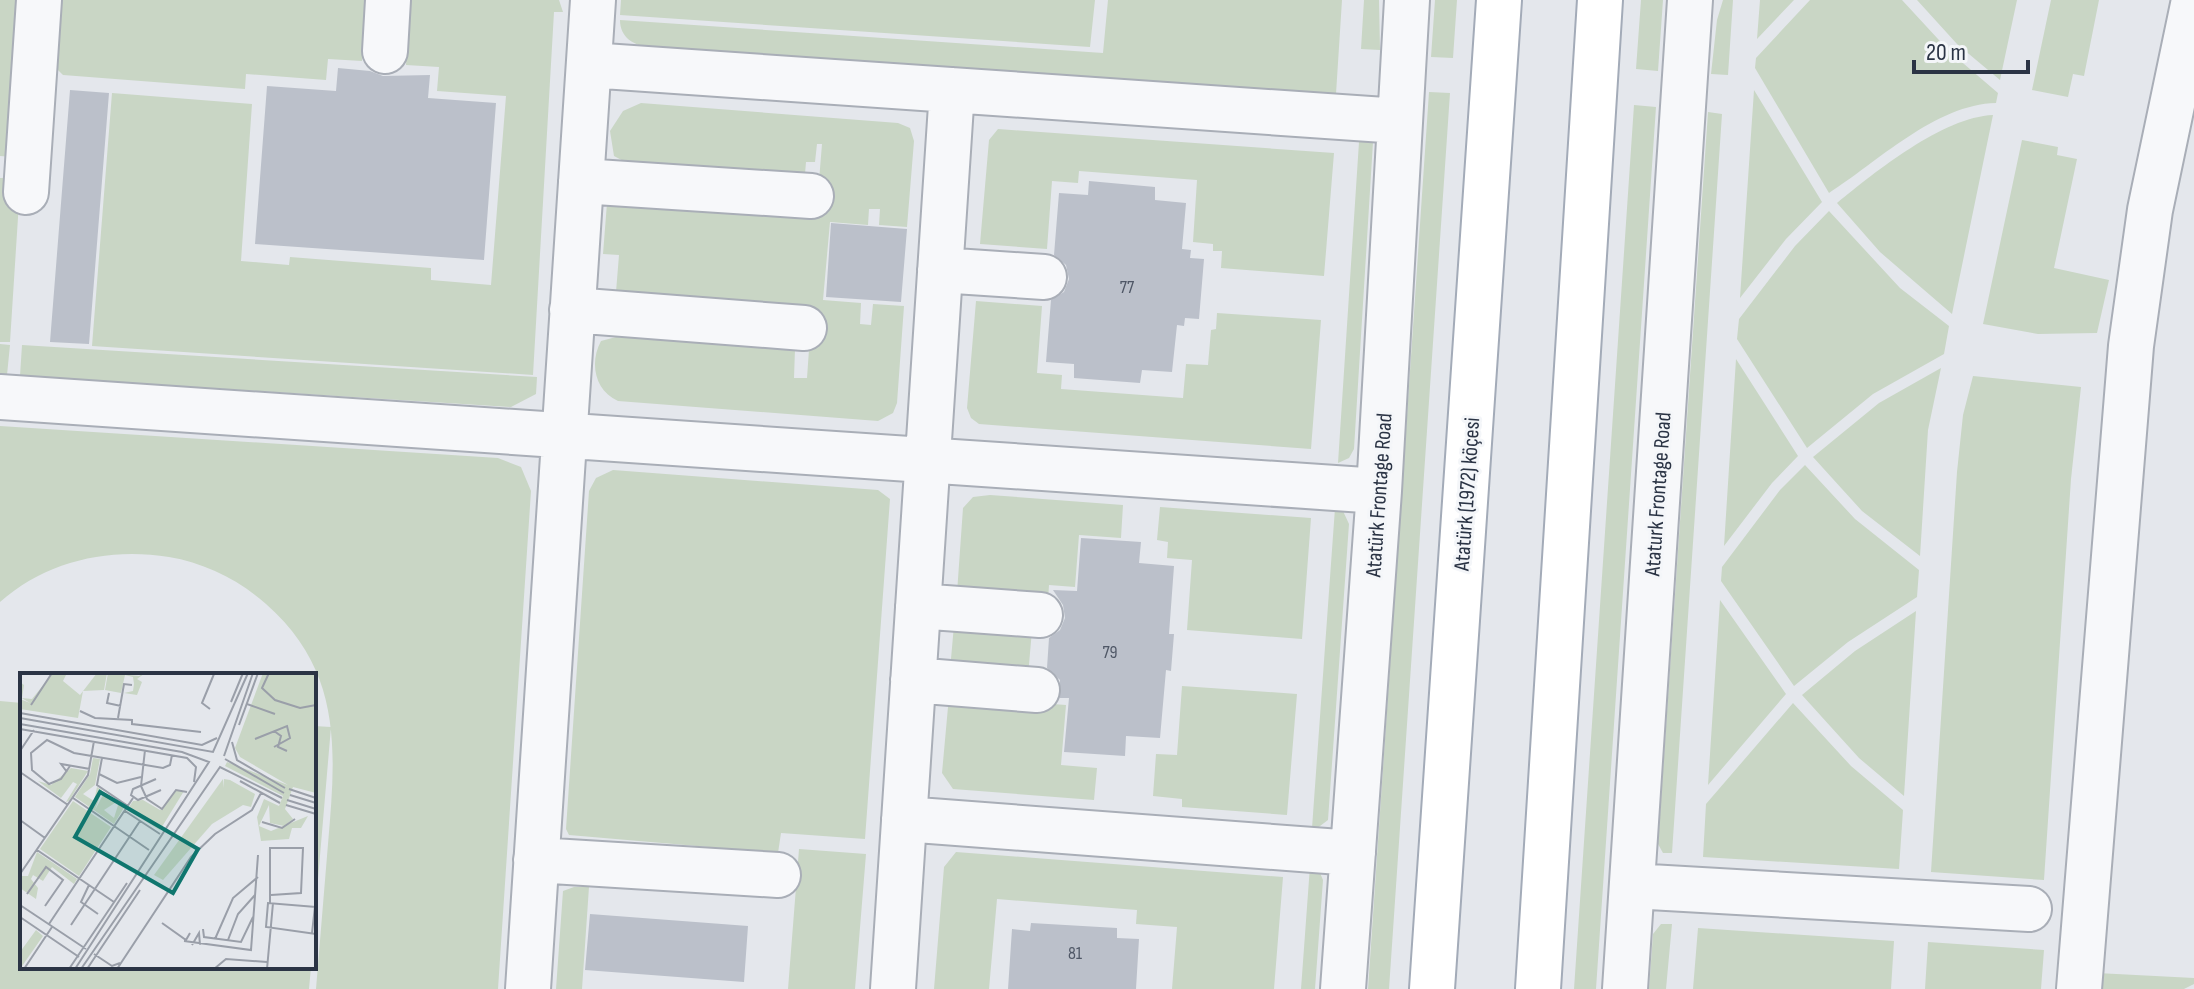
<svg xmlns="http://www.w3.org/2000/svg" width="2194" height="989" viewBox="0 0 2194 989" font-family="'Sofia Sans Condensed',sans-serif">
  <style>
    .green { fill: #c9d6c5 }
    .building { fill: #bbc0ca }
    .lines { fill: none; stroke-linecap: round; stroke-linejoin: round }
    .minor-casing { stroke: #a9aeb7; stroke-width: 48 }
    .major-casing { stroke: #a3abb8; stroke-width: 48 }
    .minor { stroke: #f7f8fa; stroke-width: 44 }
    .major { stroke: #fff; stroke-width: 44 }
    .labels { text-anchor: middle; stroke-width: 6; stroke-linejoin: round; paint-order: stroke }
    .number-label { font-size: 18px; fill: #4f5766 }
    .street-label { font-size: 22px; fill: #2b3445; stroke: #f4f6f9 }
    .inset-road { fill: none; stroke: #9a9fa9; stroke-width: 2 }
    .view { fill: #0f766e; fill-opacity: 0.15; stroke: #0f766e; stroke-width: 4 }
    .inset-edge { fill: none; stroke: #2b3445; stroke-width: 4 }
  </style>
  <rect width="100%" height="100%" fill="#e4e7ec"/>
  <!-- green -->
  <path class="green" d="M0 0H24L13 157 0 156Z
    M57 0H376L373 40H363L362 61 328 59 326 80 246 74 245 89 63 75 54 66Z
    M402 0H559L563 12H554L533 375 92 346 112 93 252 104 241 261 289 265 290 257 431 268V280L491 285 506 96 437 91 439 67 406 65 407 43Z
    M621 0H1095L1090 47 620 15Z
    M1108 0H1342L1336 94 650 48C634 45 620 38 620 20L1103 53Z
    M1364 0H1379L1380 50 1361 49Z
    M1435 0H1457L1453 58 1431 57Z
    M1641 0H1663L1658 71 1636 69Z
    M1723 0H1733L1728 75 1711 74 1717 20Z
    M1760 0H1794L1757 39Z
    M1810 0H1902L1950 52 1998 93 1996 103C1936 104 1876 163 1829 193L1755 68 1756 58Z
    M1917 0H2017L2000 80 1957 44Z
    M2051 0H2099L2084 76 2073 74 2068 97 2032 90Z
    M1754 90 1822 202 1786 239 1740 298Z
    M1429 92 1450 93 1389 989H1368Z
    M641 103 898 123 910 128 914 141 907 227 879 225 880 209H869L868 225 830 222 823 300 861 303 860 324 871 325 873 304 904 306 897 403 893 413 878 421 618 401C595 391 589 363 601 341L616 337 795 349 794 378H807L812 307 616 292 619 255 603 254 607 203 816 218 822 144H817L815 162H806L805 174 630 161 629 164 614 156 610 131 623 111Z
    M1634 105 1656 107 1596 989H1574Z
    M1708 112 1722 114 1672 853H1663L1658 844Z
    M1993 115 1952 314 1880 252 1837 203C1875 172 1943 117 1993 115Z
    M998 129 1334 153 1324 276 1221 268 1222 251H1213V244L1193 242 1197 180 1079 171 1078 183 1052 181 1047 249 980 244 989 140Z
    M2022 140 2058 147 2057 155 2077 159 2054 268 2109 280 2097 333 2038 334 1983 324Z
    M1359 142H1373L1354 449 1349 458 1338 463Z
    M0 178H10L19 202 10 342H0Z
    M1829 211 1900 288 1949 326 1944 354 1873 394 1807 448 1737 339 1739 319 1795 246Z
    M976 301 1042 306 1037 373 1062 375 1061 389 1183 398 1186 364 1208 365 1211 330 1216 329 1217 313 1321 320 1311 449 979 424 971 418 967 408Z
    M0 344 10 345 7 375H0Z
    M22 345 537 377 536 394 511 407 20 376Z
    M1736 359 1798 456 1772 483 1724 546Z
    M1941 368 1928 430 1920 556 1862 511 1813 457 1879 403Z
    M1973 376 2081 387 2071 479 2044 880 1931 872 1957 472 1963 415Z
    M0 426 498 458 521 467 531 491 498 989H316C320 941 324 892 328 844 336 751 343 672 266 604 239 580 205 563 169 557 109 547 46 561 0 602Z
    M1805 465 1855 519 1919 570 1917 597 1848 642 1794 686 1721 581 1722 567 1780 490Z
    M613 470 878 490 890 499 865 839 781 833 778 853 569 835 566 829 589 491 596 478Z
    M990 495 1123 505 1121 538 1079 535 1075 587 1049 585 1048 600 957 593 963 508 973 497Z
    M1160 507 1311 518 1302 639 1187 630 1192 560 1167 558 1168 542 1157 540Z
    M1335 508 1343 511 1349 524 1328 820 1316 829 1312 828Z
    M1720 600 1786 694 1708 785Z
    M1916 611 1904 796 1859 758 1802 695 1855 651Z
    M954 625 1032 630 1028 676 950 670Z
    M1182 686 1297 694 1287 815 1182 807V799L1153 796 1156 754 1177 755Z
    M949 696 1066 705 1061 765 1097 768 1094 800 953 789 942 773Z
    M0 701 22 703V967H311L309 989H0Z
    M1793 703 1851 766 1903 810 1899 869 1703 857 1706 804Z
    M314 726 331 727 314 926Z
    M799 849 866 854 855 989H788Z
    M956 852 1283 877 1274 989H1172L1177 927 1136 924 1137 910 997 899 989 989H934L944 867Z
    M1310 866 1318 868 1323 880 1315 989H1301Z
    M574 887H589L582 989H556L563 891Z
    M1661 924H1672L1666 989H1649L1653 934Z
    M1698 928 1894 941 1891 989H1693Z
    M1928 942 2044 950 2041 989H1925Z
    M2097 973 2194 978V984L2184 989H2097Z"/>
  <!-- building -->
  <path class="building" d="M338 68 370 71 383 76 430 75 428 98 496 103 484 260 255 244 267 86 336 91Z
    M70 90 109 93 89 344 50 342Z
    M1089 181 1155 187V200L1186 203 1182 249 1191 250 1190 258 1204 259 1199 319 1185 318 1184 326 1177 325 1172 372 1142 370 1140 383 1074 378V364L1046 362 1051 300 1064 292 1069 279 1066 265 1054 255 1059 193 1088 195Z
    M831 223 907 229 901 302 826 297Z
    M1081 538 1141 542 1139 563 1174 566 1169 634H1174L1171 671 1166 670 1160 738 1126 736 1125 756 1064 752 1069 698H1060V680L1047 668 1049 638 1060 630 1065 618 1063 605 1053 590 1077 591Z
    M590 914 748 926 744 982 585 970Z
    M1031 923 1117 928V938L1139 939 1136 989H1008L1012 929 1030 931Z"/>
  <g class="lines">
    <defs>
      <path id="minor" d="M385 51 388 0
        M589 65 1399 121
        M581 181 811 196
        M26 192 39 0
        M940 270 1044 277
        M572 310 804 328
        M0 397 1379 491
        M918 606 1040 615
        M913 680 1037 690
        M904 819 1353 853
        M536 860 778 875
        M1632 886 2029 909
        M528 989 593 0
        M893 989 952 90
        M1343 989 1379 491 1407 0
        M1625 989 1690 0
        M2079 989 2131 346 2150 210 2194 0"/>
      <path id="major" d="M1432 989 1499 0
        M1538 989 1600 0"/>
    </defs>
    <!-- minor casing -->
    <use href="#minor" class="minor-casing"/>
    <!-- major casing -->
    <use href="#major" class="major-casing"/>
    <!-- minor -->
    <use href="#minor" class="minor"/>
    <!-- major -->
    <use href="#major" class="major"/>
  </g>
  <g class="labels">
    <!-- number labels -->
    <g class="number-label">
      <text x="1127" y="293">77</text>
      <text x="1110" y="658">79</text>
      <text x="1075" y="959">81</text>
    </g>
    <!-- street labels -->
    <g class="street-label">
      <text transform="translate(1466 494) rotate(-86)" y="8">Atatürk (1972) köçesi</text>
      <text transform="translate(1657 494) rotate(-86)" y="8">Ataturk Frontage Road</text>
      <text transform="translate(1378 495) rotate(-86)" y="8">Atatürk Frontage Road</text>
    </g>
  </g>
  <!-- overview -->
  <g transform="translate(20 673)">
    <rect width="296" height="296" fill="#e4e7ec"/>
    <path d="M33 0H47L43 8 60 22 77 0H87L84 17 63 18 58 45 0 36V26L10 30 0 24V9L4 12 2 25 12 26ZM88 0 119 3 125 0 117 6 122 9 117 22 104 20 113 18 114 11 113 4 105 2 101 20 85 17ZM243 0H296V120L273 114 265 136 273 146 264 153 250 150 249 132 239 153 251 158 288 143 281 155H272L269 166 241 168 237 144 244 126 259 133 263 123 205 93 207 89 268 112 220 84 215 75ZM73 85 80 86 75 112 63 121 74 128 77 114 82 117 75 137 84 120 98 128 84 137 94 145 99 129 105 133 94 151 55 124 70 101ZM51 95 68 98 49 128 46 129 57 111 53 109 41 125 18 108 31 112ZM203 106 204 115V106L210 107 235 121 231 134 223 132 192 151 143 207 134 202ZM156 118H164L140 157 107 137 113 128 123 127 140 137ZM53 128 91 154 59 203 20 176ZM17 179 57 206 54 211 32 194 23 208 13 202 11 206 18 215 16 226 0 215V203H8ZM16 257 23 263 0 296V279Z" fill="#c9d6c5"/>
    <path class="inset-road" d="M249 0 242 15 255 27 280 35 296 32M89 20 87 30 101 33M211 29 223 0M227 31 255 41M11 32 32 0M190 36 182 30 194 1M60 38 75 45 112 47V51L181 59M0 40 182 72 197 65M0 45 193 79 228 0M98 45 104 11 112 12M0 51 162 79 189 89 55 296M219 52 238 0M0 56 167 85 176 94 174 109M254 58 261 63 258 74 267 78M235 66 267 53 270 65 254 74M212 69 217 87 265 115M125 77 121 113 127 126 142 136 156 117 167 119M0 78 14 57M204 83 233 0M82 85 77 112 108 133M205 86 264 120M50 93 41 106 29 111 12 97 11 80 27 67 54 80 143 95 150 92 152 82M0 99 48 132M47 99 41 91 70 96M79 101 97 110 121 104M136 106 113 116 111 122 118 127 141 117M220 108 260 130M269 116 296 125M270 122 296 130M53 125 129 177M267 127 296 136M266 132 296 141M105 138 140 161M0 147 25 165M242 149 262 155 275 146M17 177 94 229M0 201 68 102 74 68M69 212 61 229 78 241M7 221 26 194 43 207 25 233M250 230V175H283L281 220 251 222M0 232 66 276M296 234 248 230 246 254 296 261M0 244 59 284M142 250 166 267 170 260M29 251 113 125M51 252 120 148M183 256 184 264 221 269 233 244M292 260 295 233M195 266 213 225 238 204M208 267 218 241 235 222M164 268 231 277 238 182M172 272 179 260 180 272M74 281 92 293 100 290M4 296 32 254M49 296 107 210M61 296 200 94 262 125M67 296 120 217M97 296 171 184 195 161 232 137 241 120M194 296 206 286 247 289M247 296 253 230"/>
    <path class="view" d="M80 119 178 176 153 220 55 164Z"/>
    <rect width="296" height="296" class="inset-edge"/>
  </g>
  <!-- scale -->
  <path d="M1914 60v12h114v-12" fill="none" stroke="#2b3445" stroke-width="4"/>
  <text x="1926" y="60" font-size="24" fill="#2b3445" stroke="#f4f6f9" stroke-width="6" paint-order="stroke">20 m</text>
</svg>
